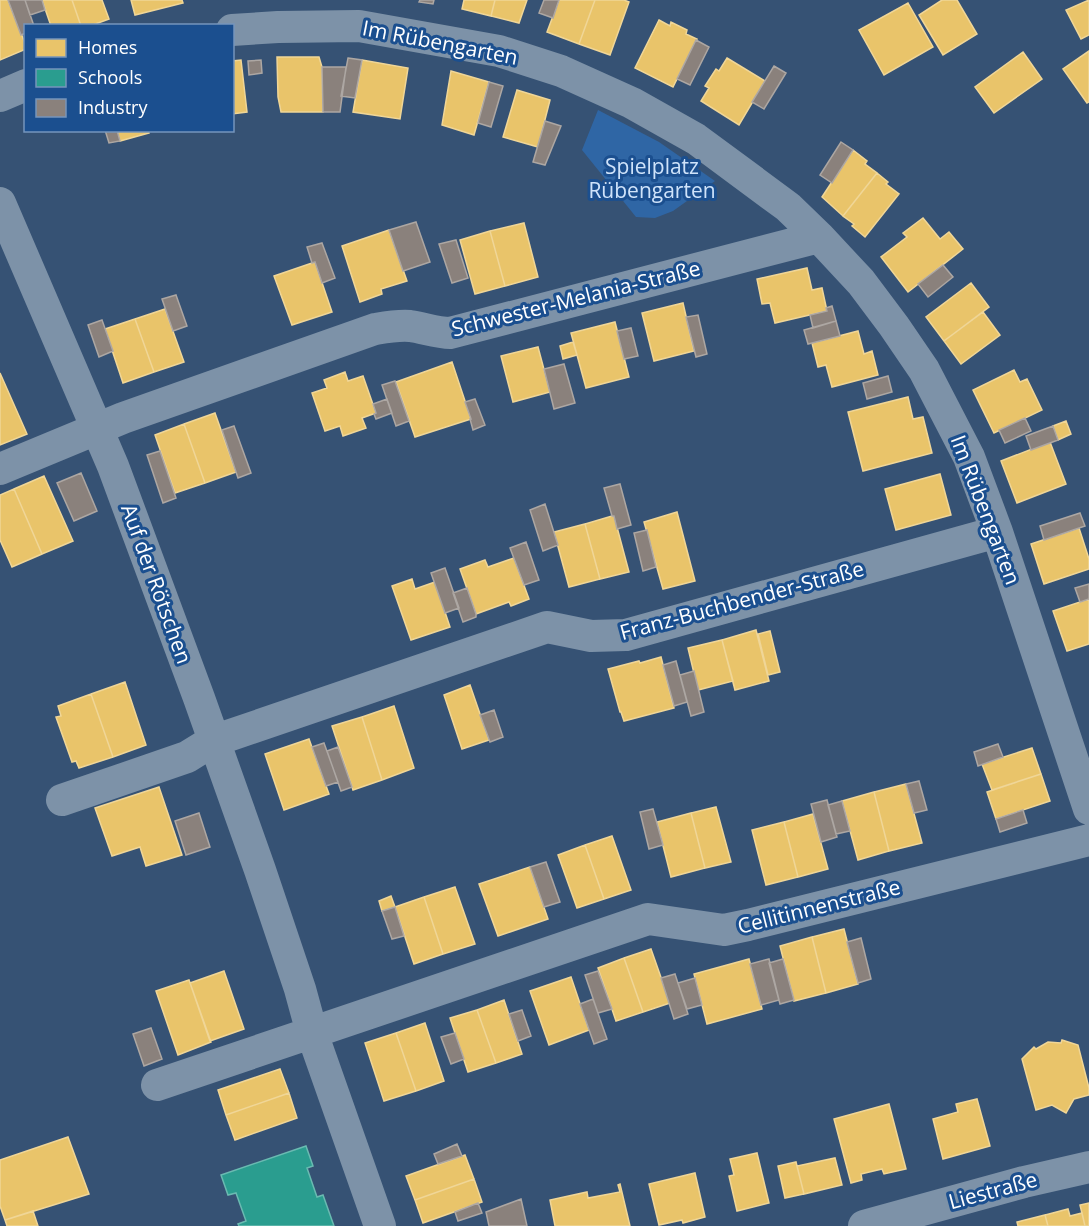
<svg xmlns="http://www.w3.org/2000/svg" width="1089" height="1226" viewBox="0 0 1089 1226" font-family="'Open Sans',sans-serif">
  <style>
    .green { fill: #2f66a5 }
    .homes { fill: #e9c46a; stroke: #f0d697; stroke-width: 1.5 }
    .schools { fill: #2a9d8f; stroke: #6abab1; stroke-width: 1.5 }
    .industry { fill: #8a817c; stroke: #ada7a3; stroke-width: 1.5 }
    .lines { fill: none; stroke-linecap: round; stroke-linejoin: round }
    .minor { stroke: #7d92a8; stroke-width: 32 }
    .labels { text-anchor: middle; stroke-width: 6; stroke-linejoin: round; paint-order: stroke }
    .street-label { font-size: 21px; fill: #fff; stroke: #1b4f8f }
    .park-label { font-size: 21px; fill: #cfe3fa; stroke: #1b4f8f }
  </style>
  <rect width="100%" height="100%" fill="#365274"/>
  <!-- green -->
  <path class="green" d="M598 110 659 142 715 181 673 211 655 218 636 217 582 150Z"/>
  <!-- homes -->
  <path class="homes" d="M0 0H8L26 46V49L0 60Z
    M42 0H72L81 26H51Z
    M72 0H102L109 19 90 26H81Z
    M131 0H182L183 3 135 15Z
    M464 0H495L491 16 462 9Z
    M495 0H527L519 23 491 16Z
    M559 0H595L579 44 547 32Z
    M595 0H624L629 2 610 55 579 44Z
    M942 0H957L977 34 943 55 919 15Z
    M1089 0V35L1081 39 1066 10Z
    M908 3 933 47 884 75 859 30Z
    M659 20 670 26 671 22 687 30 686 34 697 39 673 87 635 68Z
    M1089 51V102L1087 103 1063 69Z
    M1023 52 1042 79 994 113 975 87Z
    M277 57H319L322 67 323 112H281L278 97Z
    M727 58 765 81 739 125 701 101 709 88 705 86 716 69 719 71Z
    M241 60 247 112 232 114V61Z
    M362 60 408 68 400 119 353 112Z
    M451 71 489 82 474 135 442 125Z
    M517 90 550 100 538 147 503 137Z
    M117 130H148L149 133 120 141Z
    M853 150 867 161 865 164 877 173 843 216 822 197Z
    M877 173 888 182 886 184 899 194 865 237 852 226 854 224 843 216Z
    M923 218 940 239 949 232 963 249 908 292 881 257 907 237 903 233Z
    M524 223 538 277 505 286 490 231Z
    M389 230 407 281 381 289 382 294 360 302 342 246Z
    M490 231 505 286 475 294 460 240Z
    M315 262 332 312 292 325 274 276Z
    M807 268 812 290 822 288 827 311 775 323 770 303 762 304 757 279Z
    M971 283 989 307 944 341 926 317Z
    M683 303 694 351 654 361 642 313Z
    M165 309 184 362 154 372 135 319Z
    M983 312 1000 335 961 364 944 341Z
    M135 319 154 372 123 383 105 329Z
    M615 322 629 377 586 388 571 333Z
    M858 331 864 354 872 351 878 375 832 387 826 365 818 367 812 343Z
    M573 342 577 355 563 359 560 346Z
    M538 347 550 392 513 402 501 356Z
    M452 362 471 419 415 437 396 382Z
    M1014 370 1020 382 1027 379 1042 410 994 433 973 390Z
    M345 372 348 381 363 376 376 413 362 418 366 428 343 436 340 426 325 431 312 393 327 388 324 380Z
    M0 373 27 434 0 445Z
    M908 397 913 419 923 417 932 453 863 471 848 412Z
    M215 413 236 472 205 483 184 424Z
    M1066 421 1071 434 1058 440 1053 426Z
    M184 424 205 483 175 493 155 435Z
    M1050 442 1066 484 1017 503 1001 461Z
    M940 474 951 515 896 530 885 489Z
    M44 476 73 541 42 554 14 489Z
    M14 489 42 554 12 567 0 540V495Z
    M677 512 695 581 663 589 644 522Z
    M612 516H614L629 572 600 579 585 524Z
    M585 524 600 579 569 587 554 532Z
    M1079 528 1089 559V569L1044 584 1031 544Z
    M514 558 529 599 511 606 509 602 476 614 460 569 485 560 488 567Z
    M412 579 415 589 435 582 450 627 411 640 392 586Z
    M1089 599V644L1067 651 1053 611Z
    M756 630 769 681 735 690 722 640Z
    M770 631 780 672 768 675 758 634Z
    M722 640 733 681 698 690 688 648Z
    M661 657 674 708 624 721 621 712H620L608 669 639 661 640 663Z
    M125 682 146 745 113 757 91 694Z
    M470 685 489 740 462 749 444 695Z
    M91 694 113 757 79 768 76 761 72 762 56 717 61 716 58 706Z
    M394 706 414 768 382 780 362 717Z
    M362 717 382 780 353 790 332 726Z
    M309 739 329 794 284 810 265 754Z
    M1032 748 1041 774 992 790 982 764Z
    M1041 774 1050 801 996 819 987 792Z
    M906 784 922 843 889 851 874 792Z
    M159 787 182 855 146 866 140 847 112 856 95 808Z
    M874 792 889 851 858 860 842 801Z
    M716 807 731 862 705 868 691 813Z
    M691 813 705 868 671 877 657 822Z
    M813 814 828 869 798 877 784 822Z
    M784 822 798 877 766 885 752 830Z
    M612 836 631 890 604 899 585 845Z
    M585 845 604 899 577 908 558 855Z
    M530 867 548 919 498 936 479 884Z
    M455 887 475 944 443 954 424 897Z
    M391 896 395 907 382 911 379 901Z
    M424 897 443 954 414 964 395 907Z
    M844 929 858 984 826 993 812 937Z
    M812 937 826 993 794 1001 780 946Z
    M651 949 670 1003 643 1012 624 958Z
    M624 958 643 1012 616 1021 598 968Z
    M749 959 762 1009 707 1024 694 974Z
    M224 971 244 1029 210 1041 190 983Z
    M571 977 589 1030 549 1045 530 991Z
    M189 980 211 1042 178 1055 156 991Z
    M504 1000 522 1054 496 1063 477 1010Z
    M477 1010 496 1063 468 1072 450 1018Z
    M425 1023 444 1081 416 1091 396 1033Z
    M396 1033 416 1091 384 1101 365 1043Z
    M1062 1040 1078 1045 1089 1088V1095L1074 1099 1066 1113 1052 1105 1036 1110 1022 1059 1034 1047 1036 1049 1048 1042 1061 1043Z
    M280 1069 289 1093 226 1115 218 1090Z
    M289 1093 297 1118 235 1140 226 1115Z
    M977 1099 990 1146 943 1159 933 1119 958 1112 956 1104Z
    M889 1104 906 1169 884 1174 882 1169 861 1174 862 1180 851 1183 834 1119Z
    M68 1137 89 1194 5 1220 0 1206V1160Z
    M757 1153 769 1203 737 1211 729 1176 734 1175 730 1159Z
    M465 1155 474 1179 415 1200 406 1176Z
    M835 1158 842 1185 804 1194 797 1166Z
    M796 1162 804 1194 785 1198 778 1166Z
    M695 1173 705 1217 683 1223 682 1220 659 1225 649 1184Z
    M474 1179 482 1202 423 1223 415 1200Z
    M620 1184 630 1226H555L550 1200 587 1192 588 1198 620 1192 618 1185Z
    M1089 1203V1226H1085L1080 1205Z
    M1068 1209 1070 1216 1082 1213 1085 1226H1048L1045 1215Z
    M33 1211 38 1226H7L5 1220Z
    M1045 1215 1048 1226H1018L1017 1222Z"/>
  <!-- schools -->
  <path class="schools" d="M306 1146 313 1166 307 1168 317 1197 323 1195 334 1226H239L238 1224 246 1221 236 1193 228 1195 221 1175Z"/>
  <!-- industry -->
  <path class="industry" d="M8 0H25L34 26H26V33L21 35Z
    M25 0H42L45 10 30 15Z
    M420 0H434L433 4 419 2Z
    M544 0H559L553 18 539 13Z
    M696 40 709 47 690 85 677 79Z
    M348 58 362 60 355 98 341 96Z
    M261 60 262 73 249 75 248 61Z
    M774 66 786 73 764 109 752 102Z
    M322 67H346L340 112H323Z
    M489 82 503 86 491 127 478 123Z
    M545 121 561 126 545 165 533 162Z
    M105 130H117L120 141 109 143Z
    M841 142 853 150 832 183 820 175Z
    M416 222 430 262 403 271 389 230Z
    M456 240 468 278 452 283 439 244Z
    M322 243 335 278 322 283 315 262 312 263 307 247Z
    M943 265 953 277 928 297 918 284Z
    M176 295 187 326 173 331 162 299Z
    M832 306 836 321 813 328 810 315 827 311 826 308Z
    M698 315 707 354 696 357 686 317Z
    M102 320 113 351 99 357 88 325Z
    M836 321 840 336 808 344 804 330Z
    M631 328 638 356 624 359 617 331Z
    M564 364 575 403 554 409 544 369Z
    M888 376 892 392 867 399 863 383Z
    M395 381 409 421 396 426 382 385Z
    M387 399 392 413 376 419 374 414 376 413 373 404Z
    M475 399 485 425 473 430 470 419H471L465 402Z
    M1025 418 1031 431 1005 443 999 430Z
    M234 426 251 473 238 478 222 430Z
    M1053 426 1058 440 1031 450 1026 436Z
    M160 451 176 498 163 503 147 455Z
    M81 473 97 511 74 521 57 483Z
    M620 484 631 525 617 529 614 516H612L604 488Z
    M545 504 558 545 543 551 530 510Z
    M1080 513 1085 526 1044 540 1040 526Z
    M647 530 656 567 643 571 634 533Z
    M526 542 539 580 524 585 510 548Z
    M445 568 459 608 445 613 431 573Z
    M1089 584V599L1080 602 1075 588Z
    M467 588 476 614V617L463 622 453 593Z
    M676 661 687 702 674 706 663 665Z
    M694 671 704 712 691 716 680 675Z
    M494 710 503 737 490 742 480 715Z
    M324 743 338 782 326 786 312 747Z
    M998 744 1003 757 978 766 974 752Z
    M338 747 352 787 341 791 327 751Z
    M919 781 927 810 914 813 906 784Z
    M827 800 837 837 821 842 811 804Z
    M842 801 850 831 836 834 828 805Z
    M653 809 663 845 649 849 640 812Z
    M1023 810 1027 823 1000 832 996 819Z
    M199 813 210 847 186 855 175 821Z
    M546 862 560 902 544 907 530 867Z
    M395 907 404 936 392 939 382 911Z
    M861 938 871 979 858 983 847 942Z
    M769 959 779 1000 761 1005 750 964Z
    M783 959 794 1000 780 1004 769 963Z
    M598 971 612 1009 598 1013 585 975Z
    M675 974 688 1014 674 1019 661 978Z
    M695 978 702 1005 687 1009 678 983Z
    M593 999 607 1039 594 1044 580 1004Z
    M522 1010 531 1036 518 1041 509 1014Z
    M151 1028 162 1059 144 1066 133 1034Z
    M455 1033 464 1059 451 1064 441 1037Z
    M457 1144 462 1156 438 1164 434 1154Z
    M521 1199 527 1226H489L486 1212Z
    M478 1203 482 1213 458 1221 455 1212Z"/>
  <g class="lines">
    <!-- minor -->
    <path class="minor" d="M232 30 278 27 359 26 499 51 561 71 632 103 696 139 788 207 819 237 861 282 894 326 924 370 969 457 997 532 1089 809
      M0 96 26 85
      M0 203 113 466 199 698 260 870 300 989 312 1033 380 1226
      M0 469 123 418 375 329C387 327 398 325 410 326 424 328 437 333 450 333L819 237
      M62 800 187 757 213 741 547 627 591 636 626 635 997 532
      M157 1085 648 919 724 930 748 925 1089 840
      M864 1226 1024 1182 1089 1167"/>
  </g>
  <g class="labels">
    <!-- street labels -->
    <g class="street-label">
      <text transform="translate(440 43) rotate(11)" y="7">Im Rübengarten</text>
      <text transform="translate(576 299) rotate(-14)" y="7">Schwester-Melania-Straße</text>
      <text transform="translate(985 510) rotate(69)" y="7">Im Rübengarten</text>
      <text transform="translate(156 584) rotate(70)" y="7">Auf der Rötschen</text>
      <text transform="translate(742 601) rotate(-15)" y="7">Franz-Buchbender-Straße</text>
      <text transform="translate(819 907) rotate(-14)" y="7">Cellitinnenstraße</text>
      <text transform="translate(993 1191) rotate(-15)" y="7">Liestraße</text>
    </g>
    <!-- park labels -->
    <g class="park-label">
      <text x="652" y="174">Spielplatz<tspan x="652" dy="24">Rübengarten</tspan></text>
    </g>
  </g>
  <!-- legend -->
  <rect x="24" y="24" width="210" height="108" fill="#1b4f8f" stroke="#7695bc" stroke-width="1.5"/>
  <rect x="36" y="39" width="30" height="18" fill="#e9c46a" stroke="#7695bc" stroke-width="1.5"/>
  <text x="78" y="54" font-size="18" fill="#ffffff">Homes</text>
  <rect x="36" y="69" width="30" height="18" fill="#2a9d8f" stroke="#7695bc" stroke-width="1.5"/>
  <text x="78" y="84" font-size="18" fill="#ffffff">Schools</text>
  <rect x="36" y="99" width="30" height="18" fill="#8a817c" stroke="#7695bc" stroke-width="1.5"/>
  <text x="78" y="114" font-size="18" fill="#ffffff">Industry</text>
</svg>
